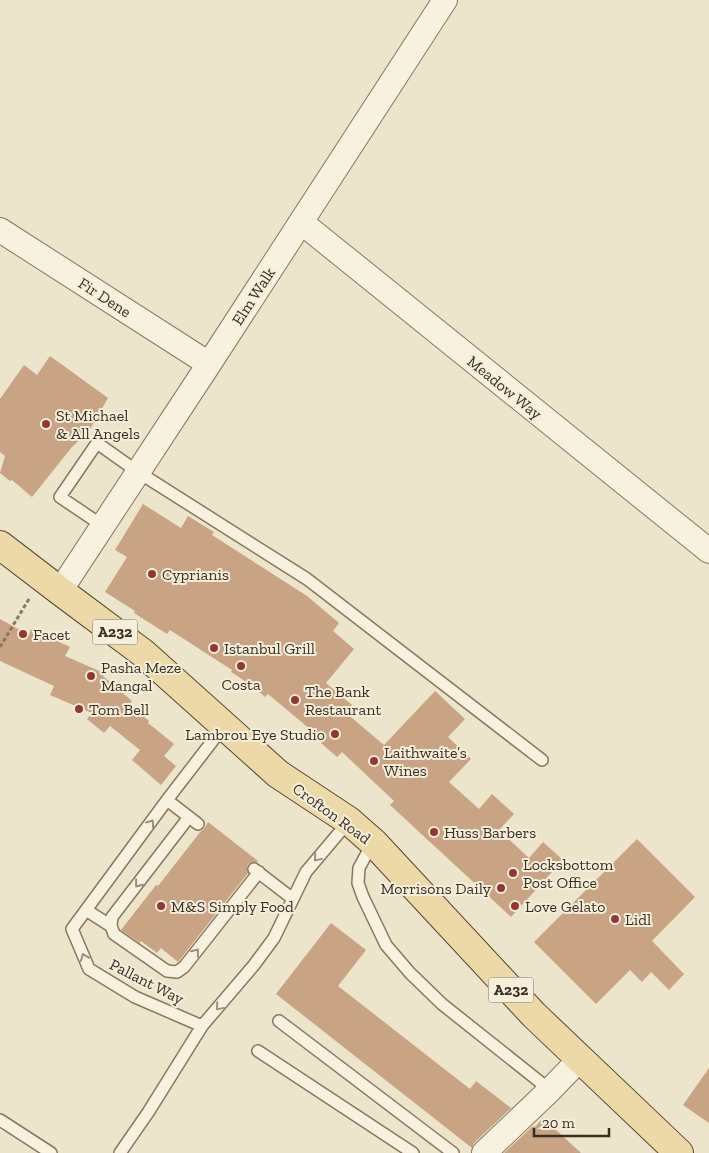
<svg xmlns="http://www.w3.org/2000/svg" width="709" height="1153" viewBox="0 0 709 1153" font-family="'Zilla Slab',serif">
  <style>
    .building { fill: #c8a384 }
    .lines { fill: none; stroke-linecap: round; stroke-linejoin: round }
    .service-casing { stroke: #897760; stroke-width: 14 }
    .minor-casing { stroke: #897760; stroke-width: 26 }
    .primary-casing { stroke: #574634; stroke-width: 30 }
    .path { stroke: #897760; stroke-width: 3; stroke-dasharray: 4 2.5; stroke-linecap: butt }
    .service { stroke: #f7f1df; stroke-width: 11 }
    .minor { stroke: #f7f1df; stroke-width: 24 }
    .primary { stroke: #ecd9a7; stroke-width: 28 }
    .oneway { stroke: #989081 }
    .poi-dot { fill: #933734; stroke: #f4eedb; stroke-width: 2 }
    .labels { text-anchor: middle; stroke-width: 4; stroke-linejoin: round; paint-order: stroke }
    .shield { fill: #f4eedb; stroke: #72685a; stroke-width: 1 }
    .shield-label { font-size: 15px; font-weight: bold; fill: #3a2f23 }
    .street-label { font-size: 16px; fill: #3a2f23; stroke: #f4eedb }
    .poi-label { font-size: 16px; fill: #3a2f23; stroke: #f4eedb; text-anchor: start }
  </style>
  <rect width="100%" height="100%" fill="#ece4cb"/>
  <!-- building -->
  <path class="building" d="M50 356 108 398 89 431 72 447 32 497 12 480 10 481 0 473 5 456 0 452V399L24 365 37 375Z
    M143 504 181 528 188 516 214 532 212 535 307 596 339 623 333 631 354 649 326 683 352 705 346 713 384 745 435 691 465 719 448 737 471 759 449 782 479 809 492 794 514 814 499 830 529 858 543 842 563 860 511 917 390 805 394 801 342 752 337 757 321 743 323 740 268 694 265 697 254 687 231 672 232 670 170 630 167 634 134 613 135 611 105 592 127 557 115 550Z
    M0 619 29 635 31 629 70 647 65 656 104 673 103 676 132 701 129 705 149 721 148 723 174 744 164 756 176 766 161 785 132 760 140 750 110 726 104 733 87 719 92 713 50 695 54 686 0 661Z
    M208 822 258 861 257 862H252L248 864 247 868 248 873 178 962 161 948 157 953 141 941 140 943 121 930 156 885 158 886 201 831 204 829Z
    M637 839 695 897 652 941 684 974 669 990 651 972 642 982 630 970 596 1004 534 942Z
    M331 923 366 950 338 986 470 1089 476 1081 511 1108 474 1143 472 1148 276 994Z
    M709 1068V1123L683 1105Z
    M543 1118 581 1153H504L533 1126 535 1127Z"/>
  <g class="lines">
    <defs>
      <path id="service" d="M103 526 60 497 97 443 138 472 307 579 542 760
        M224 726 167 800 72 929 89 969 135 997 202 1026 254 965 274 938 306 872 349 821
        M167 800 198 824
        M189 817 112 917 111 926 114 934 167 971 177 972 184 967 259 872
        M374 843 366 855 359 868 358 883 363 897 386 945 410 973 442 1004 550 1090
        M254 869 293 899
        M86 910 111 926
        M279 1021 453 1153
        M258 1051 413 1153
        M0 1120 51 1153
        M120 1153 149 1111 202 1026"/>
      <path id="minor" d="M301 222 709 551
        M0 230 209 364
        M60 591 209 364 445 0
        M484 1153 550 1090 581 1058"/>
      <path id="primary" d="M0 545 60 591 143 653 278 774 349 821 374 843 534 1015 679 1153"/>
    </defs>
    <!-- service casing -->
    <use href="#service" class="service-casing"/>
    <!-- minor casing -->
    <use href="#minor" class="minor-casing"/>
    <!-- primary casing -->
    <use href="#primary" class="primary-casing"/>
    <!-- path -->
    <path class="path" d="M0 647 29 599"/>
    <!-- service -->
    <use href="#service" class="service"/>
    <!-- minor -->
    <use href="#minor" class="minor"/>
    <!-- primary -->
    <use href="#primary" class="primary"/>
  </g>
  <!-- one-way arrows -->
  <defs><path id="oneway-chevron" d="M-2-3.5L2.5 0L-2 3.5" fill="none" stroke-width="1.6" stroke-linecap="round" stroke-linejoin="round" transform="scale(1.25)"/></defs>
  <g class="oneway">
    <use href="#oneway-chevron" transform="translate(151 823) rotate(-54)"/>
    <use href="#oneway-chevron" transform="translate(317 858) rotate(130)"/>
    <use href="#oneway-chevron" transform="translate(138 884) rotate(128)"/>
    <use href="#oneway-chevron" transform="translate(196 952) rotate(-52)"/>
    <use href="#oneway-chevron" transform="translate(84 957) rotate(-112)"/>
    <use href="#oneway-chevron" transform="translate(219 1007) rotate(130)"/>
  </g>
  <!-- markers -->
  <g class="poi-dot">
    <circle cx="46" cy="424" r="5"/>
    <circle cx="152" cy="574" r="5"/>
    <circle cx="23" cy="634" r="5"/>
    <circle cx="214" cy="648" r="5"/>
    <circle cx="241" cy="666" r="5"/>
    <circle cx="91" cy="676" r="5"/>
    <circle cx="295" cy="700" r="5"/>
    <circle cx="79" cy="709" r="5"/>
    <circle cx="335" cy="734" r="5"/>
    <circle cx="374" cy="761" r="5"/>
    <circle cx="434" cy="832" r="5"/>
    <circle cx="513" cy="873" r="5"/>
    <circle cx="501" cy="888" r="5"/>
    <circle cx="161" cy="906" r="5"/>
    <circle cx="515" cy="906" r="5"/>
    <circle cx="615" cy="919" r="5"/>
  </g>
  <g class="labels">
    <!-- shield labels -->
    <g class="shield">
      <rect x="92.5" y="619.5" width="45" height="25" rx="4"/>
      <rect x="488.5" y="977.5" width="45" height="25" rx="4"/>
    </g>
    <g class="shield-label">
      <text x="115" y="637">A232</text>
      <text x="511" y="995">A232</text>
    </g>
    <!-- street labels -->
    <g class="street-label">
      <text transform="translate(253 296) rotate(-57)" y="6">Elm Walk</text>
      <text transform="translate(105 297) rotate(33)" y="6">Fir Dene</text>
      <text transform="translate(505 387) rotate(39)" y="6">Meadow Way</text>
      <text transform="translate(332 813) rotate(36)" y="6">Crofton Road</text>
      <text transform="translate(147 981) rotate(27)" y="6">Pallant Way</text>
    </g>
    <!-- poi labels -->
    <g class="poi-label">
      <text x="56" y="421">St Michael<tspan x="56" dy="18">&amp; All Angels</tspan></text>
      <text x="162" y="580">Cyprianis</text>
      <text x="33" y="640">Facet</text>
      <text x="224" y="654">Istanbul Grill</text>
      <text x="101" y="673">Pasha Meze<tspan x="101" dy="18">Mangal</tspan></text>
      <text x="241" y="690" text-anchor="middle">Costa</text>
      <text x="305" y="697">The Bank<tspan x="305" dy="18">Restaurant</tspan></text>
      <text x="89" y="715">Tom Bell</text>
      <text x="325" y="740" text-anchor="end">Lambrou Eye Studio</text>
      <text x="384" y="758">Laithwaite’s<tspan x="384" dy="18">Wines</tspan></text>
      <text x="444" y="838">Huss Barbers</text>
      <text x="523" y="870">Locksbottom<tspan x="523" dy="18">Post Office</tspan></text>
      <text x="491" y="894" text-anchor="end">Morrisons Daily</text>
      <text x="171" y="912">M&amp;S Simply Food</text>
      <text x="525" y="912">Love Gelato</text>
      <text x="625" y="925">Lidl</text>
    </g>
  </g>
  <!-- scale -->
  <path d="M534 1128v8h75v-8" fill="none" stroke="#3a2f23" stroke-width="2.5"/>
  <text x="542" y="1128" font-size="15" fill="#3a2f23" stroke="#f4eedb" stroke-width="4" paint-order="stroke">20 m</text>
</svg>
